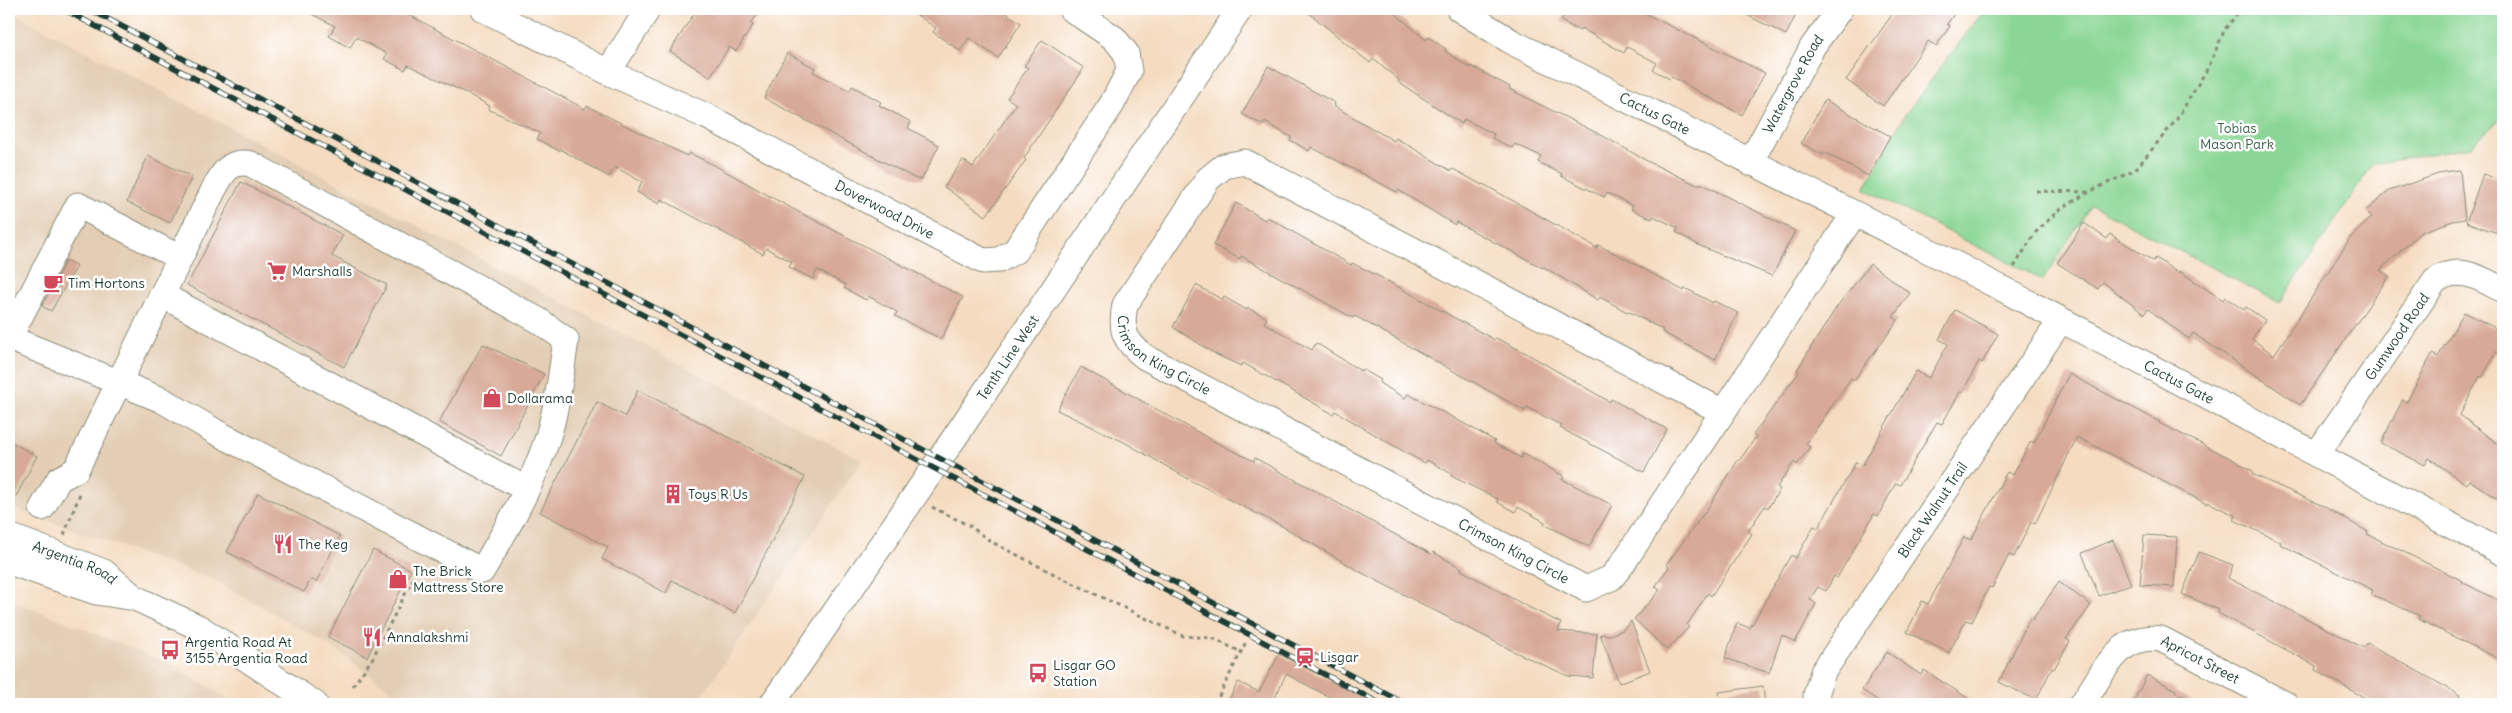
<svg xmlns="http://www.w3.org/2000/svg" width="2512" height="713" viewBox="0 0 2512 713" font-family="Delius,sans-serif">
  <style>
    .built { fill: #e3cdb4 }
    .green { fill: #8ad694; stroke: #548a64 }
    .building { fill: #d7a996 }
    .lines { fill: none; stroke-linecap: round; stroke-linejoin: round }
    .minor-casing { stroke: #8a8c7a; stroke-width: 27 }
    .path { stroke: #8a8c7a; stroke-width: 3; stroke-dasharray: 4 4; stroke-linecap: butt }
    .minor { stroke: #fff; stroke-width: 25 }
    .rail-casing { stroke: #1f3d34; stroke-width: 5.5 }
    .rail { stroke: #fff; stroke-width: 4; stroke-dasharray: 11; stroke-linecap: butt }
    .labels { text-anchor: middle; stroke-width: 5; stroke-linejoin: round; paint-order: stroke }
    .street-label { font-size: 14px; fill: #1f3d34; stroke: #fff }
    .park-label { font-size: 14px; fill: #3a634c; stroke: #fff }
    .poi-label { font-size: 14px; fill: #1f3d34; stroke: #fff; text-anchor: start }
  </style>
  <rect width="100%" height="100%" fill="#fff"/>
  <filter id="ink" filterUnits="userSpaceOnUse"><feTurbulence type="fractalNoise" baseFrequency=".02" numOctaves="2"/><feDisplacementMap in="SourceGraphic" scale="10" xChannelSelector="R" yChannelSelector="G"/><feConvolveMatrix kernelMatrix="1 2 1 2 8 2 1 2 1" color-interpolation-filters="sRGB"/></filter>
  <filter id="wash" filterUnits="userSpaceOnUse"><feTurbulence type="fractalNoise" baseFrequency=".0096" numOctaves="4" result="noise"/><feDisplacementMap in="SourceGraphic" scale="20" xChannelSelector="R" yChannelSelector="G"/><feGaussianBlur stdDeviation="1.12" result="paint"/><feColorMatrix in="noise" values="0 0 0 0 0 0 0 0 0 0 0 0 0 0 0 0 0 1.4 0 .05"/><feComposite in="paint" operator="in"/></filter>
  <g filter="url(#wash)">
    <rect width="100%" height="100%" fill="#f5dcc1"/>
    <!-- built -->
    <path class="built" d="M9 11 862 460 696 704H410L329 645 215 580 9 507Z
      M9 599 173 665 235 704H9Z"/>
    <!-- green -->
    <path class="green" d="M1985 9H2503V116L2470 147 2373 164 2280 303 2091 205 2043 280 1864 189 1904 116Z"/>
    <g id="blocks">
      <!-- building -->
      <path class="building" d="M302 9H398L585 109 587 106 687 156 689 153 714 165 791 208 963 297 941 339 895 316 897 312 868 296 866 300 844 288 846 285 817 270 813 279 789 267 792 262 766 248 763 254 661 199 659 204 637 192 642 182 615 167 609 177 560 149 559 151 537 139 540 133 488 109 490 106 462 91 408 65 405 70 384 59 387 54 356 37 350 48 329 36 335 26Z
        M697 9H764L750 23 753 25 736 51 729 47 710 77 670 51Z
        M908 9H1000L1021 23 998 58 969 38 960 51 933 32 936 28Z
        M1304 9H1390L1426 40 1428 37 1446 49 1445 51 1470 68 1471 66 1510 87 1509 89 1603 136 1649 162 1699 186 1700 183 1795 231 1772 276 1700 246 1676 232 1678 228 1653 216 1652 219 1631 209 1633 206 1607 193 1604 197 1561 176 1562 174 1538 162 1541 156 1515 144 1512 148 1492 138 1494 134 1464 119 1462 124 1398 82 1399 80 1373 59 1370 63Z
        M1567 9H1636L1765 73 1742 115 1672 77 1670 79 1653 70 1657 63 1627 47 1624 53 1581 28 1580 31 1561 21Z
        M1735 9H1799L1786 35Z
        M1896 9H1958L1947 24 1950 26 1936 46 1928 41 1883 106 1846 80Z
        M1042 40 1084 68 1024 158 1026 160 986 216 944 187 963 160 973 167 1016 104 1007 98 1028 68 1024 66Z
        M787 53 815 68 813 72 850 91 852 86 881 102 879 105 911 122 908 128 939 145 922 179H916L764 98Z
        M1268 66 1335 103 1334 106 1361 122 1394 141 1396 138 1451 171 1453 169 1482 185 1483 184 1597 248 1598 245 1626 259 1684 291 1685 288 1713 303 1714 301 1738 313 1715 360 1662 332 1663 330 1628 311 1627 312 1600 297 1598 300 1544 267 1543 268 1456 222 1455 225 1398 190 1397 192 1311 147 1309 151 1290 140 1291 137 1265 122 1263 125 1242 114Z
        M1825 100 1890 136 1868 176 1824 152 1823 155 1801 143Z
        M148 156 192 177 170 223 127 202Z
        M2460 170 2465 219 2453 221 2421 232 2380 270 2389 276 2300 405 2193 333 2189 339 2148 309 2144 314 2103 282 2098 289 2057 263 2084 223 2107 239 2110 234 2153 261 2156 258 2178 273 2179 271 2223 300 2225 297 2244 310 2246 307 2265 320 2252 339 2274 355 2351 237 2372 217 2366 211 2389 191 2444 172Z
        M2483 174 2503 181V235L2466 222Z
        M241 182 343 235 332 256 387 285 344 367 187 285Z
        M1236 203 1265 220 1267 217 1351 265 1352 263 1382 278 1495 340 1496 338 1526 353 1610 402 1611 399 1667 429 1644 472 1560 428 1562 426 1527 407 1525 411 1355 316 1353 318 1241 256 1240 259 1213 245Z
        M66 260 77 266 51 311 42 306Z
        M1870 264 1910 293 1893 317 1898 320 1854 380 1851 378 1806 444 1810 447 1797 465 1794 462 1777 487 1780 489 1768 508 1765 506 1748 531 1752 534 1711 596 1708 593 1687 625 1689 627 1667 650 1634 619 1660 590 1655 587 1669 567 1666 565 1710 505 1738 460 1739 461 1756 437 1753 435 1799 372 1797 370 1836 308Z
        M1196 285 1223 300 1224 297 1247 310 1248 308 1267 318 1264 323 1312 350 1316 343 1361 371 1362 369 1381 380 1379 383 1405 398 1408 394 1454 418 1495 441 1494 443 1521 458 1523 454 1545 466 1564 476 1562 479 1612 505 1589 547 1544 524 1545 522 1518 507 1515 512 1497 502 1498 499 1451 476 1452 474 1427 460 1425 463 1401 450 1335 411 1333 414 1243 363 1241 366 1217 355 1173 327Z
        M1955 310 1998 334 1982 363 1979 361 1962 393 1960 392 1942 424 1937 422 1900 485 1896 483 1878 516 1874 514 1837 578 1834 576 1826 591 1818 587 1810 599 1816 604 1795 642 1782 635 1769 673 1725 658 1737 623 1750 628 1791 555 1796 558 1814 526 1818 528 1856 462 1862 466 1916 371 1929 378 1948 344 1939 339Z
        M2464 312 2503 332V356L2496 352 2482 378 2480 376 2460 415 2503 448V502L2469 480 2466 484 2429 458 2425 465 2381 443 2403 399 2407 402 2432 354 2438 357Z
        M483 344 544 374 501 456 439 422Z
        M1081 367 1219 444 1254 461 1255 458 1431 554 1433 552 1447 560 1462 568 1461 570 1528 607 1561 623 1558 631 1597 634 1593 678 1568 676 1513 651 1366 575 1282 526 1192 481 1124 442 1057 410Z
        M2069 374 2160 422 2159 423 2230 458 2253 471 2252 474 2323 506 2368 532 2367 534 2463 581 2462 582 2503 603V661L2418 619 2420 616 2371 594 2373 590 2280 544 2281 542 2234 520 2236 516 2208 502 2207 504 2077 437 2035 524 2031 522 2014 557 2009 555 1992 588 1989 587 1972 622 1966 620 1949 653 1907 632 1922 601 1928 604 1964 537 1971 540 2007 472 2013 475 2031 441 2034 443Z
        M638 390 805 477 735 613 672 580 666 593 602 559 608 547 540 512 597 402 625 416Z
        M9 441 37 456 9 510Z
        M258 493 340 536 316 582 311 579 304 592 227 552Z
        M2144 535 2177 537 2174 587 2140 585Z
        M2113 540 2131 584 2099 596 2082 553Z
        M373 550 411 570 367 657 328 637Z
        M2199 552 2233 565 2228 578 2364 648 2367 643 2460 695 2455 704H2376L2315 670 2316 666 2218 613 2219 610 2182 594Z
        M2059 582 2091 605 2066 639 2070 641 2054 669 2052 668 2036 700 1999 682 2030 618 2032 620Z
        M1631 621 1650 671 1619 683 1600 634 1610 635 1623 630Z
        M1887 652 1921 675 1924 670 1977 704H1883L1862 690Z
        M1279 654 1376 704H1343L1286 674 1274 700 1283 704H1227L1238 682 1259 692Z
        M2147 675 2176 690 2175 692 2198 704H2132Z
        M1763 686 1765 704H1721L1719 692Z"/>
    </g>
  </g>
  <g filter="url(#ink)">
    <use href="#blocks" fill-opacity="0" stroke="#8a8c7a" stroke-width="1"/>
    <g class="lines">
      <defs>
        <g id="minor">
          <path id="s1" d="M483 9 608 72 706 116 983 261 999 260 1015 251 1112 104 1129 71 1126 53 1114 38 1071 9"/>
          <path id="s2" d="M1459 9 1512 42 1959 266 2503 553"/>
          <path d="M608 72 648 9"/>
          <path id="s3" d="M1750 163 1813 46 1840 9"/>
          <path d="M162 295 526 489"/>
          <path d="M9 338 162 400 216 432 482 571C503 535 525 498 540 459 556 421 560 380 566 340L538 320 251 164C229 159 222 174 213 191L76 470 59 479 42 508"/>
          <path d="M9 338 78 205 180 258"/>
          <path id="s4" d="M1723 412 1245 162 1224 166 1208 179 1125 305C1120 330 1124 341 1145 357L1586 589 1611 578 1621 566 1854 214"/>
          <path id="s5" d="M2317 454 2435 281C2459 264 2480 278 2503 290"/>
          <path id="s6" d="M9 536 104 572 135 598 200 628 315 704"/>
          <path d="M9 562 96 592 135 598"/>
          <path id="s7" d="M772 704 959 431 1240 9"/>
          <path id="s8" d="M1818 704 1816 695 1823 672 2061 320"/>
          <path id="s9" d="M2082 704C2103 674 2118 632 2161 639L2285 704"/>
        </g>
      </defs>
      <!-- minor casing -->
      <use href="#minor" class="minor-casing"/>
      <!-- path -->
      <path class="path" d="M2036 191 2088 192
        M2014 267 2035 233 2059 210 2089 192 2135 170 2177 119 2209 66 2225 29 2241 9
        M932 507 970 526 990 541 1062 578 1183 636 1212 638 1241 652
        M64 535 81 491
        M353 686 372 659 414 577
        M1215 704 1247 640"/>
      <!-- minor -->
      <use href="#minor" class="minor"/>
      <defs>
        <path id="rail" d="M63 9 1381 704
          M89 9 1405 704"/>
      </defs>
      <!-- rail casing -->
      <use href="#rail" class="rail-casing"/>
      <!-- rail -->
      <use href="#rail" class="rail"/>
    </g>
  </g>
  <!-- icons -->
  <defs>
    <symbol id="supermarket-bare" viewBox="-9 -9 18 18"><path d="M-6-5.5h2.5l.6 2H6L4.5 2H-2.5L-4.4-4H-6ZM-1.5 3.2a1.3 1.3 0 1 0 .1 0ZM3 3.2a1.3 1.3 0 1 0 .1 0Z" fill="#d1495b" stroke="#fff" stroke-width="2.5" paint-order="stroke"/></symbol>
    <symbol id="cafe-bare" viewBox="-9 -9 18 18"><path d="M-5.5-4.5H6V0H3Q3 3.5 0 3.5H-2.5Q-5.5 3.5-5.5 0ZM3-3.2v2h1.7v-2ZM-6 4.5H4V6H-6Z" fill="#d1495b" stroke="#fff" stroke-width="2.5" paint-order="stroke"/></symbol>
    <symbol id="shop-bare" viewBox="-9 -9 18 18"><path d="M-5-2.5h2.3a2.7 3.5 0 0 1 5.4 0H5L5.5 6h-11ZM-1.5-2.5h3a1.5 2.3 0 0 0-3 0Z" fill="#d1495b" stroke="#fff" stroke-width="2.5" paint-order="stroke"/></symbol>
    <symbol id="building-bare" viewBox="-9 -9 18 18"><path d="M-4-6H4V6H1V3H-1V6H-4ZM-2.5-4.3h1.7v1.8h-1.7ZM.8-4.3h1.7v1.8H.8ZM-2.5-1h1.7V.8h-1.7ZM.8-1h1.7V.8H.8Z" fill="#d1495b" stroke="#fff" stroke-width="2.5" paint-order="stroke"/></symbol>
    <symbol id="restaurant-bare" viewBox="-9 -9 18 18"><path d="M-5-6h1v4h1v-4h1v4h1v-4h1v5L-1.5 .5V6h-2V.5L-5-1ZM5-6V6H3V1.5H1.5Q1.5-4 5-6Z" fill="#d1495b" stroke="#fff" stroke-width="2.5" paint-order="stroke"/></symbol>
    <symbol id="bus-bare" viewBox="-9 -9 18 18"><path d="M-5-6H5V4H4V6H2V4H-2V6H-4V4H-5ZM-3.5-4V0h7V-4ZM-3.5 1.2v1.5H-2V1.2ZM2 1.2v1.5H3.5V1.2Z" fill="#d1495b" stroke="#fff" stroke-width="2.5" paint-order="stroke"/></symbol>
    <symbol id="station-bare" viewBox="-9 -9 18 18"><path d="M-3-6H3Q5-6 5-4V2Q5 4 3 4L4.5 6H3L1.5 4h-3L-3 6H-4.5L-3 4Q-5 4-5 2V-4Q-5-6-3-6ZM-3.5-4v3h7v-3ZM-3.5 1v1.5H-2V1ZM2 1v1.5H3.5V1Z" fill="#d1495b" stroke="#fff" stroke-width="2.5" paint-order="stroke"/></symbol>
  </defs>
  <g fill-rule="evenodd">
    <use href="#supermarket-bare" x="263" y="257" width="28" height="28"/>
    <use href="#cafe-bare" x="39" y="269" width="28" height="28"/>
    <use href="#shop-bare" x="478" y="384" width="28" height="28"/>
    <use href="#building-bare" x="659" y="480" width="28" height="28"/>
    <use href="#restaurant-bare" x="269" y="530" width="28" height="28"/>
    <use href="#shop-bare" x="384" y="565" width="28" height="28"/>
    <use href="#restaurant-bare" x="358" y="623" width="28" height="28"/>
    <use href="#bus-bare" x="156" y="636" width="28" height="28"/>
    <use href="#station-bare" x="1291" y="643" width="28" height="28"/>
    <use href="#bus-bare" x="1024" y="659" width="28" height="28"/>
  </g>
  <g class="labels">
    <!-- street labels -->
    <g class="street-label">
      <text dy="5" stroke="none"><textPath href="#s3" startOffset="90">Watergrove Road</textPath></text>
      <text dy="5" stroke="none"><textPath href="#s2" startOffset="222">Cactus Gate</textPath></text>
      <text dy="5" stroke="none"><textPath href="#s1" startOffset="449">Doverwood Drive</textPath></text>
      <text dy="5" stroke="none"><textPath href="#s5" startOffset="142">Gumwood Road</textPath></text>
      <text dy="5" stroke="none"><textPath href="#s4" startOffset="804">Crimson King Circle</textPath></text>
      <text dy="5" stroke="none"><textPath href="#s7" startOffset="419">Tenth Line West</textPath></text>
      <text dy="5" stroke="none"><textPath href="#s2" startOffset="811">Cactus Gate</textPath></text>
      <text dy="5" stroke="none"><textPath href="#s8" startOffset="229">Black Walnut Trail</textPath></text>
      <text dy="5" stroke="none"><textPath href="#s4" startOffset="1209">Crimson King Circle</textPath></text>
      <text dy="5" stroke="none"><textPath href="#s6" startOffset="71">Argentia Road</textPath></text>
      <text dy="5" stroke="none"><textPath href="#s9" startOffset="154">Apricot Street</textPath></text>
    </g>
    <!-- park labels -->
    <g class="park-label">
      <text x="2237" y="133">Tobias<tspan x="2237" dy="16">Mason Park</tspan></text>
    </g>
    <!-- poi labels -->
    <g class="poi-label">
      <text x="292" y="276">Marshalls</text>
      <text x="68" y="288">Tim Hortons</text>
      <text x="507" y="403">Dollarama</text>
      <text x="688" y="499">Toys R Us</text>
      <text x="298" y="549">The Keg</text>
      <text x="413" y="576">The Brick<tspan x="413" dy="16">Mattress Store</tspan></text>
      <text x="387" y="642">Annalakshmi</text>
      <text x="185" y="647">Argentia Road At<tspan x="185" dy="16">3155 Argentia Road</tspan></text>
      <text x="1320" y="662">Lisgar</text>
      <text x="1053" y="670">Lisgar GO<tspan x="1053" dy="16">Station</tspan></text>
    </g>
  </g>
  <!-- margin -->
  <rect width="2512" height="713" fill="none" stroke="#fff" stroke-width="30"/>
</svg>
